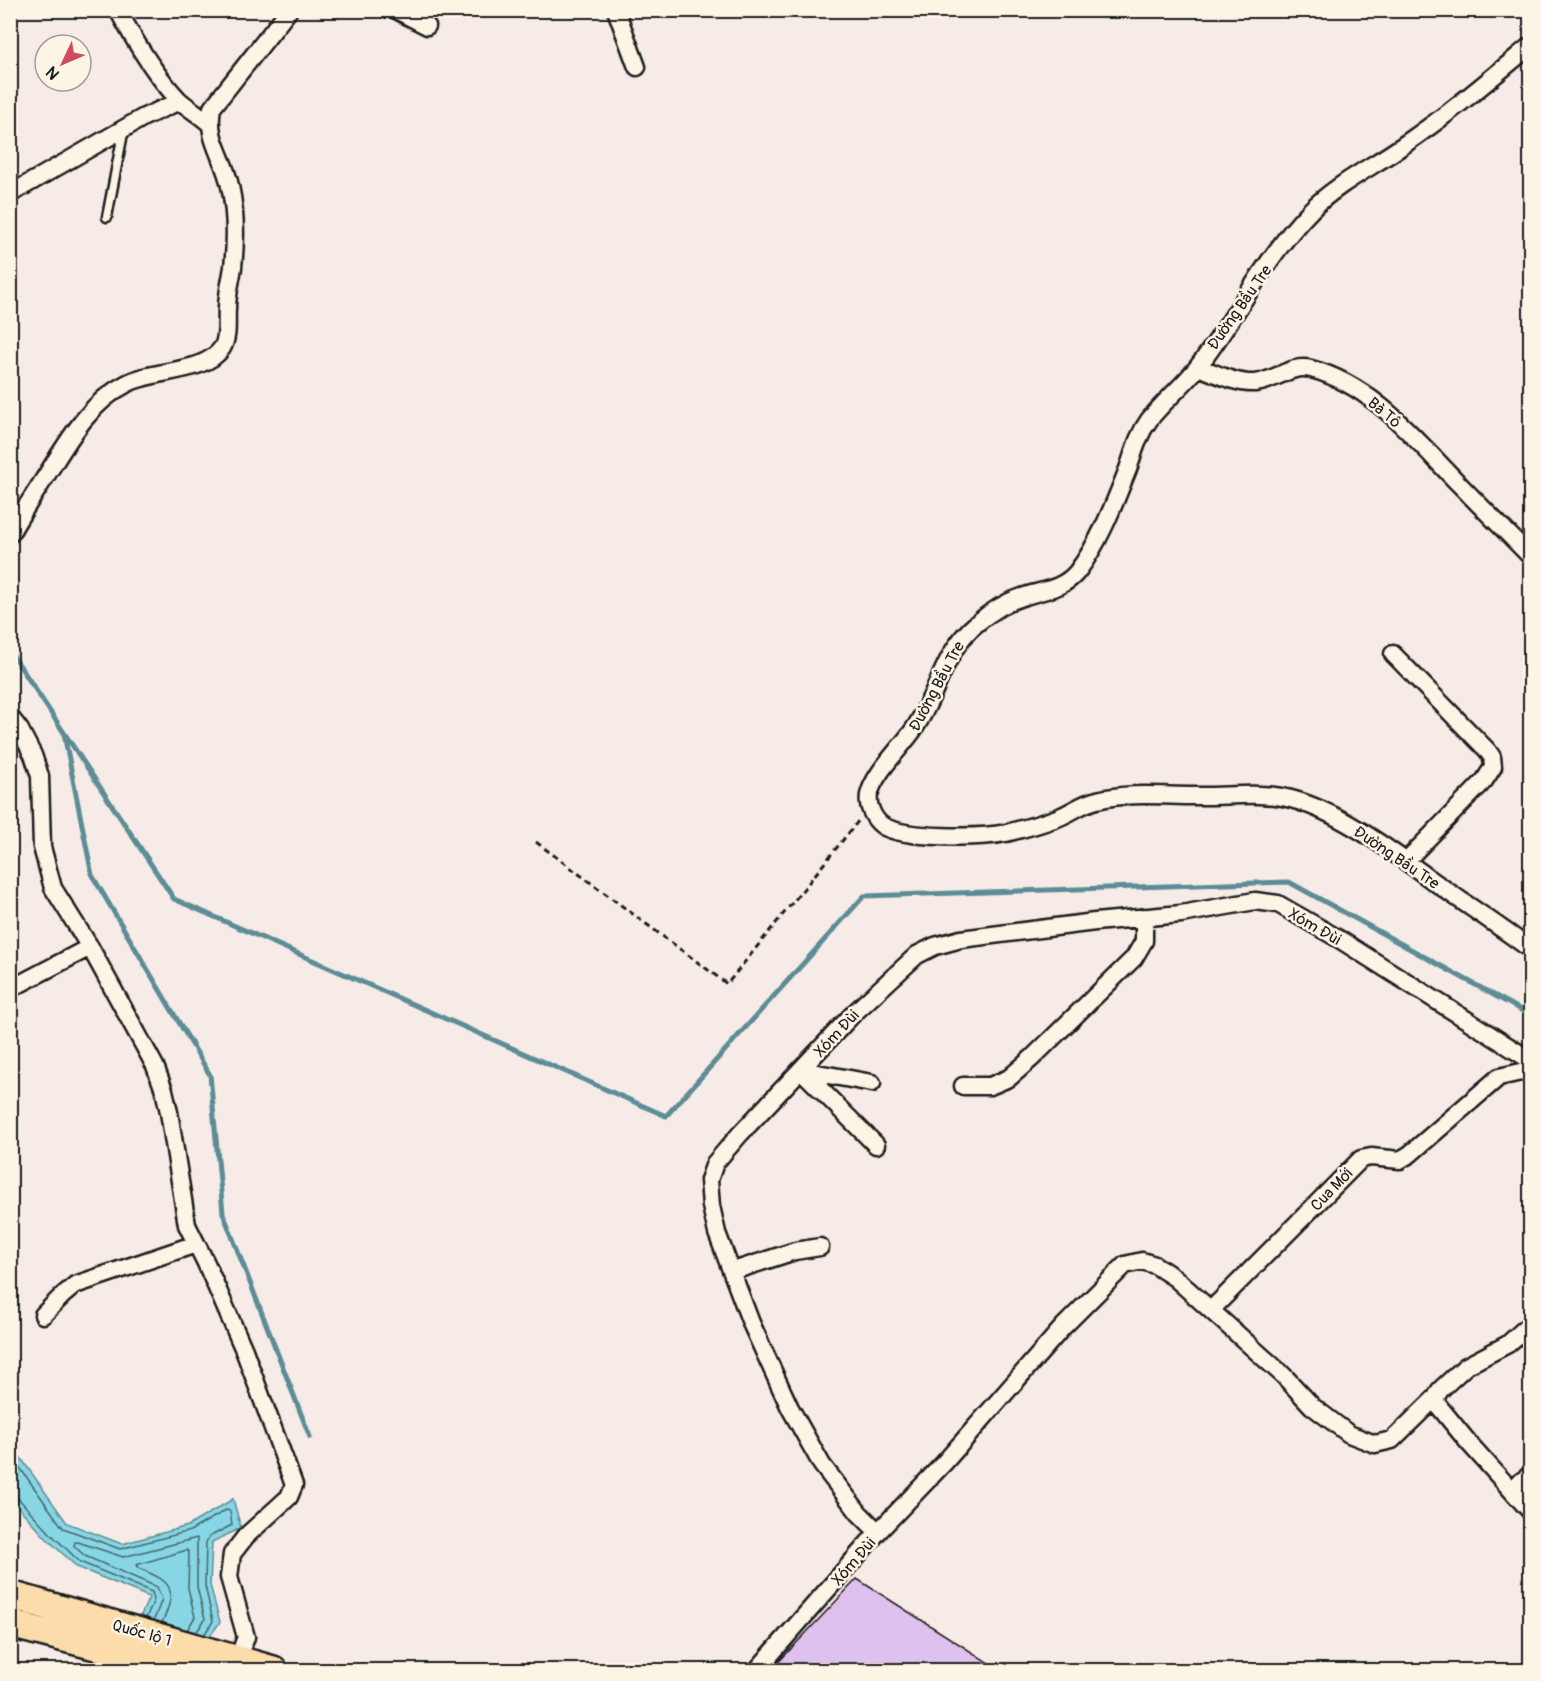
<svg xmlns="http://www.w3.org/2000/svg" width="1541" height="1681" viewBox="0 0 1541 1681" font-family="Pangolin,sans-serif">
  <style>
    .water { fill: #87d6e5; stroke: #5c8c95; stroke-width: 1.5 }
    .lines { fill: none; stroke-linecap: round; stroke-linejoin: round }
    .shore { stroke: #47666c; stroke-width: 1.5 }
    .stream { stroke: #5c8c95; stroke-width: 5 }
    .building { fill: #dfc1ef; stroke: #1c1c1c; stroke-width: 1.5 }
    .service-casing { stroke: #1c1c1c; stroke-width: 13 }
    .minor-casing { stroke: #1c1c1c; stroke-width: 21 }
    .trunk-casing { stroke: #1c1c1c; stroke-width: 32 }
    .path { stroke: #1c1c1c; stroke-width: 3; stroke-dasharray: 6 4.5; stroke-linecap: butt }
    .service { stroke: #fcf5e5; stroke-width: 8 }
    .minor { stroke: #fcf5e5; stroke-width: 16 }
    .trunk { stroke: #fddcac; stroke-width: 27 }
    .labels { text-anchor: middle; stroke-width: 5; stroke-linejoin: round; paint-order: stroke }
    .street-label { font-size: 16px; fill: #1c1c1c; stroke: #fcf5e5 }
  </style>
  <rect width="100%" height="100%" fill="#f6ebe7"/>
  <filter id="ink" filterUnits="userSpaceOnUse"><feTurbulence type="fractalNoise" baseFrequency=".0167" numOctaves="2"/><feDisplacementMap in="SourceGraphic" scale="12" xChannelSelector="R" yChannelSelector="G"/><feConvolveMatrix kernelMatrix="1 2 1 2 8 2 1 2 1" color-interpolation-filters="sRGB"/></filter>
  <g filter="url(#ink)">
    <!-- water -->
    <path class="water" d="M11 1444 67 1523 122 1544 188 1526 233 1499 241 1528 212 1542 210 1585 220 1622 186 1670H117L149 1597 77 1567 46 1538 11 1499Z"/>
    <g class="lines">
      <!-- shore -->
      <path class="shore" d="M10 1454 63 1528 120 1549 190 1531 226 1510 230 1511 232 1525 209 1537 206 1542 205 1586 213 1621 204 1635
        M10 1495 17 1497 50 1533 80 1562 152 1592 154 1600 146 1618
        M154 1620 162 1599 157 1587 85 1556 74 1546 75 1542H78L123 1557 197 1538V1587L205 1619 196 1633
        M162 1623C178 1587 172 1582 138 1568L136 1565 187 1550 189 1553 188 1588 195 1617 187 1630"/>
      <!-- stream -->
      <path class="stream" d="M10 651 174 899 666 1116 864 896 1289 882 1530 1015
        M64 734 92 875 210 1075 223 1213 310 1437"/>
    </g>
    <!-- building -->
    <path class="building" d="M857 1579 1000 1670H771Z"/>
    <g class="lines">
      <defs>
        <path id="service" d="M107 217 124 128"/>
        <path id="minor" d="M118 10C135 42 154 74 179 100 188 108 200 115 209 123
          M396 10 427 26
          M616 10 637 67
          M1530 46C1489 80 1449 114 1405 144 1374 166 1338 183 1311 210 1265 257 1237 317 1197 368 1182 387 1163 402 1149 420 1138 435 1134 452 1128 469 1114 504 1100 542 1077 572 1062 590 1042 590 1022 597 1006 602 989 613 976 624 944 650 937 696 914 729 901 748 874 773 869 795 867 806 874 820 883 826 905 839 981 838 1006 833 1022 829 1041 824 1057 818 1071 813 1082 803 1097 800 1129 792 1162 796 1194 796 1226 797 1260 791 1291 799 1341 812 1394 853 1436 883 1467 905 1499 926 1530 949
          M10 194 144 117 180 101
          M1198 367C1215 373 1236 384 1255 383 1276 381 1290 364 1311 369 1373 385 1417 441 1460 485 1483 509 1507 532 1530 556
          M10 534C20 515 33 497 44 479 66 445 88 403 126 384 152 369 205 374 222 348 229 337 226 320 227 308 227 294 231 281 233 267 236 240 236 213 230 186 224 156 206 140 212 108L289 10
          M1393 654 1487 750 1492 757 1493 767 1484 781 1406 861
          M10 717 20 730 33 755 40 776 42 847 53 888 90 947 155 1066 164 1090 169 1112 187 1225 206 1263 244 1350 294 1485 289 1497 246 1536 232 1554 229 1577 246 1637 238 1659
          M10 989 90 947
          M872 1083 801 1070 876 1145
          M963 1086H990L1009 1078 1032 1058 1134 958 1144 941V917
          M733 1271 795 1251 820 1247
          M1211 1310 1361 1159 1371 1157 1400 1160 1410 1154 1499 1077 1530 1070
          M43 1315 62 1296 75 1285 196 1244
          M1530 1324 1508 1344 1466 1366 1440 1390 1436 1397 1437 1404 1468 1442 1530 1511
          M1511 1489 1530 1475
          M878 1532 944 1463 1063 1327 1125 1265 1142 1261 1155 1265 1175 1278 1284 1376 1312 1406 1349 1434 1375 1444 1392 1440 1436 1397
          M757 1670 878 1532 859 1513 822 1465 790 1408 751 1323 717 1233 711 1206 709 1180 715 1163 740 1134 853 1014 917 955 935 946 961 939 1095 922 1181 914 1255 901 1278 904 1339 939 1530 1060"/>
        <path id="trunk" d="M10 1595 273 1670
          M10 1624 189 1670"/>
      </defs>
      <!-- service casing -->
      <use href="#service" class="service-casing"/>
      <!-- minor casing -->
      <use href="#minor" class="minor-casing"/>
      <!-- trunk casing -->
      <use href="#trunk" class="trunk-casing"/>
      <!-- path -->
      <path class="path" d="M536 842 727 984 859 820"/>
      <!-- service -->
      <use href="#service" class="service"/>
      <!-- minor -->
      <use href="#minor" class="minor"/>
      <!-- trunk -->
      <use href="#trunk" class="trunk"/>
    </g>
  </g>
  <g class="labels">
    <!-- street labels -->
    <g class="street-label">
      <text transform="translate(1239 307) rotate(-55)" y="6">Đường Bầu Tre</text>
      <text transform="translate(1385 412) rotate(40)" y="6">Bà Tô</text>
      <text transform="translate(936 686) rotate(-62)" y="6">Đường Bầu Tre</text>
      <text transform="translate(1397 857) rotate(34)" y="6">Đường Bầu Tre</text>
      <text transform="translate(1315 926) rotate(30)" y="6">Xóm Đùi</text>
      <text transform="translate(836 1033) rotate(-47)" y="6">Xóm Đùi</text>
      <text transform="translate(1331 1189) rotate(-46)" y="6">Cua Mới</text>
      <text transform="translate(853 1561) rotate(-49)" y="6">Xóm Đùi</text>
      <text transform="translate(142 1632) rotate(16)" y="6">Quốc lộ 1</text>
    </g>
  </g>
  <!-- margin -->
  <rect width="1541" height="1681" fill="none" stroke="#fcf5e5" stroke-width="36"/>
  <rect x="18" y="18" width="1505" height="1645" fill="none" stroke="#1c1c1c" stroke-width="2" filter="url(#ink)"/>
  <!-- north arrow -->
  <g transform="translate(63 63) rotate(226)"><circle r="28" fill="#fcf5e5" stroke="#a29e95" stroke-width="1.5"/>
  <path d="M0-4.5L10 22L0 15L-10 22Z" fill="#d1495b"/>
  <text y="-9" font-size="16" font-weight="bold" text-anchor="middle" fill="#1c1c1c">N</text>
  </g>
</svg>
